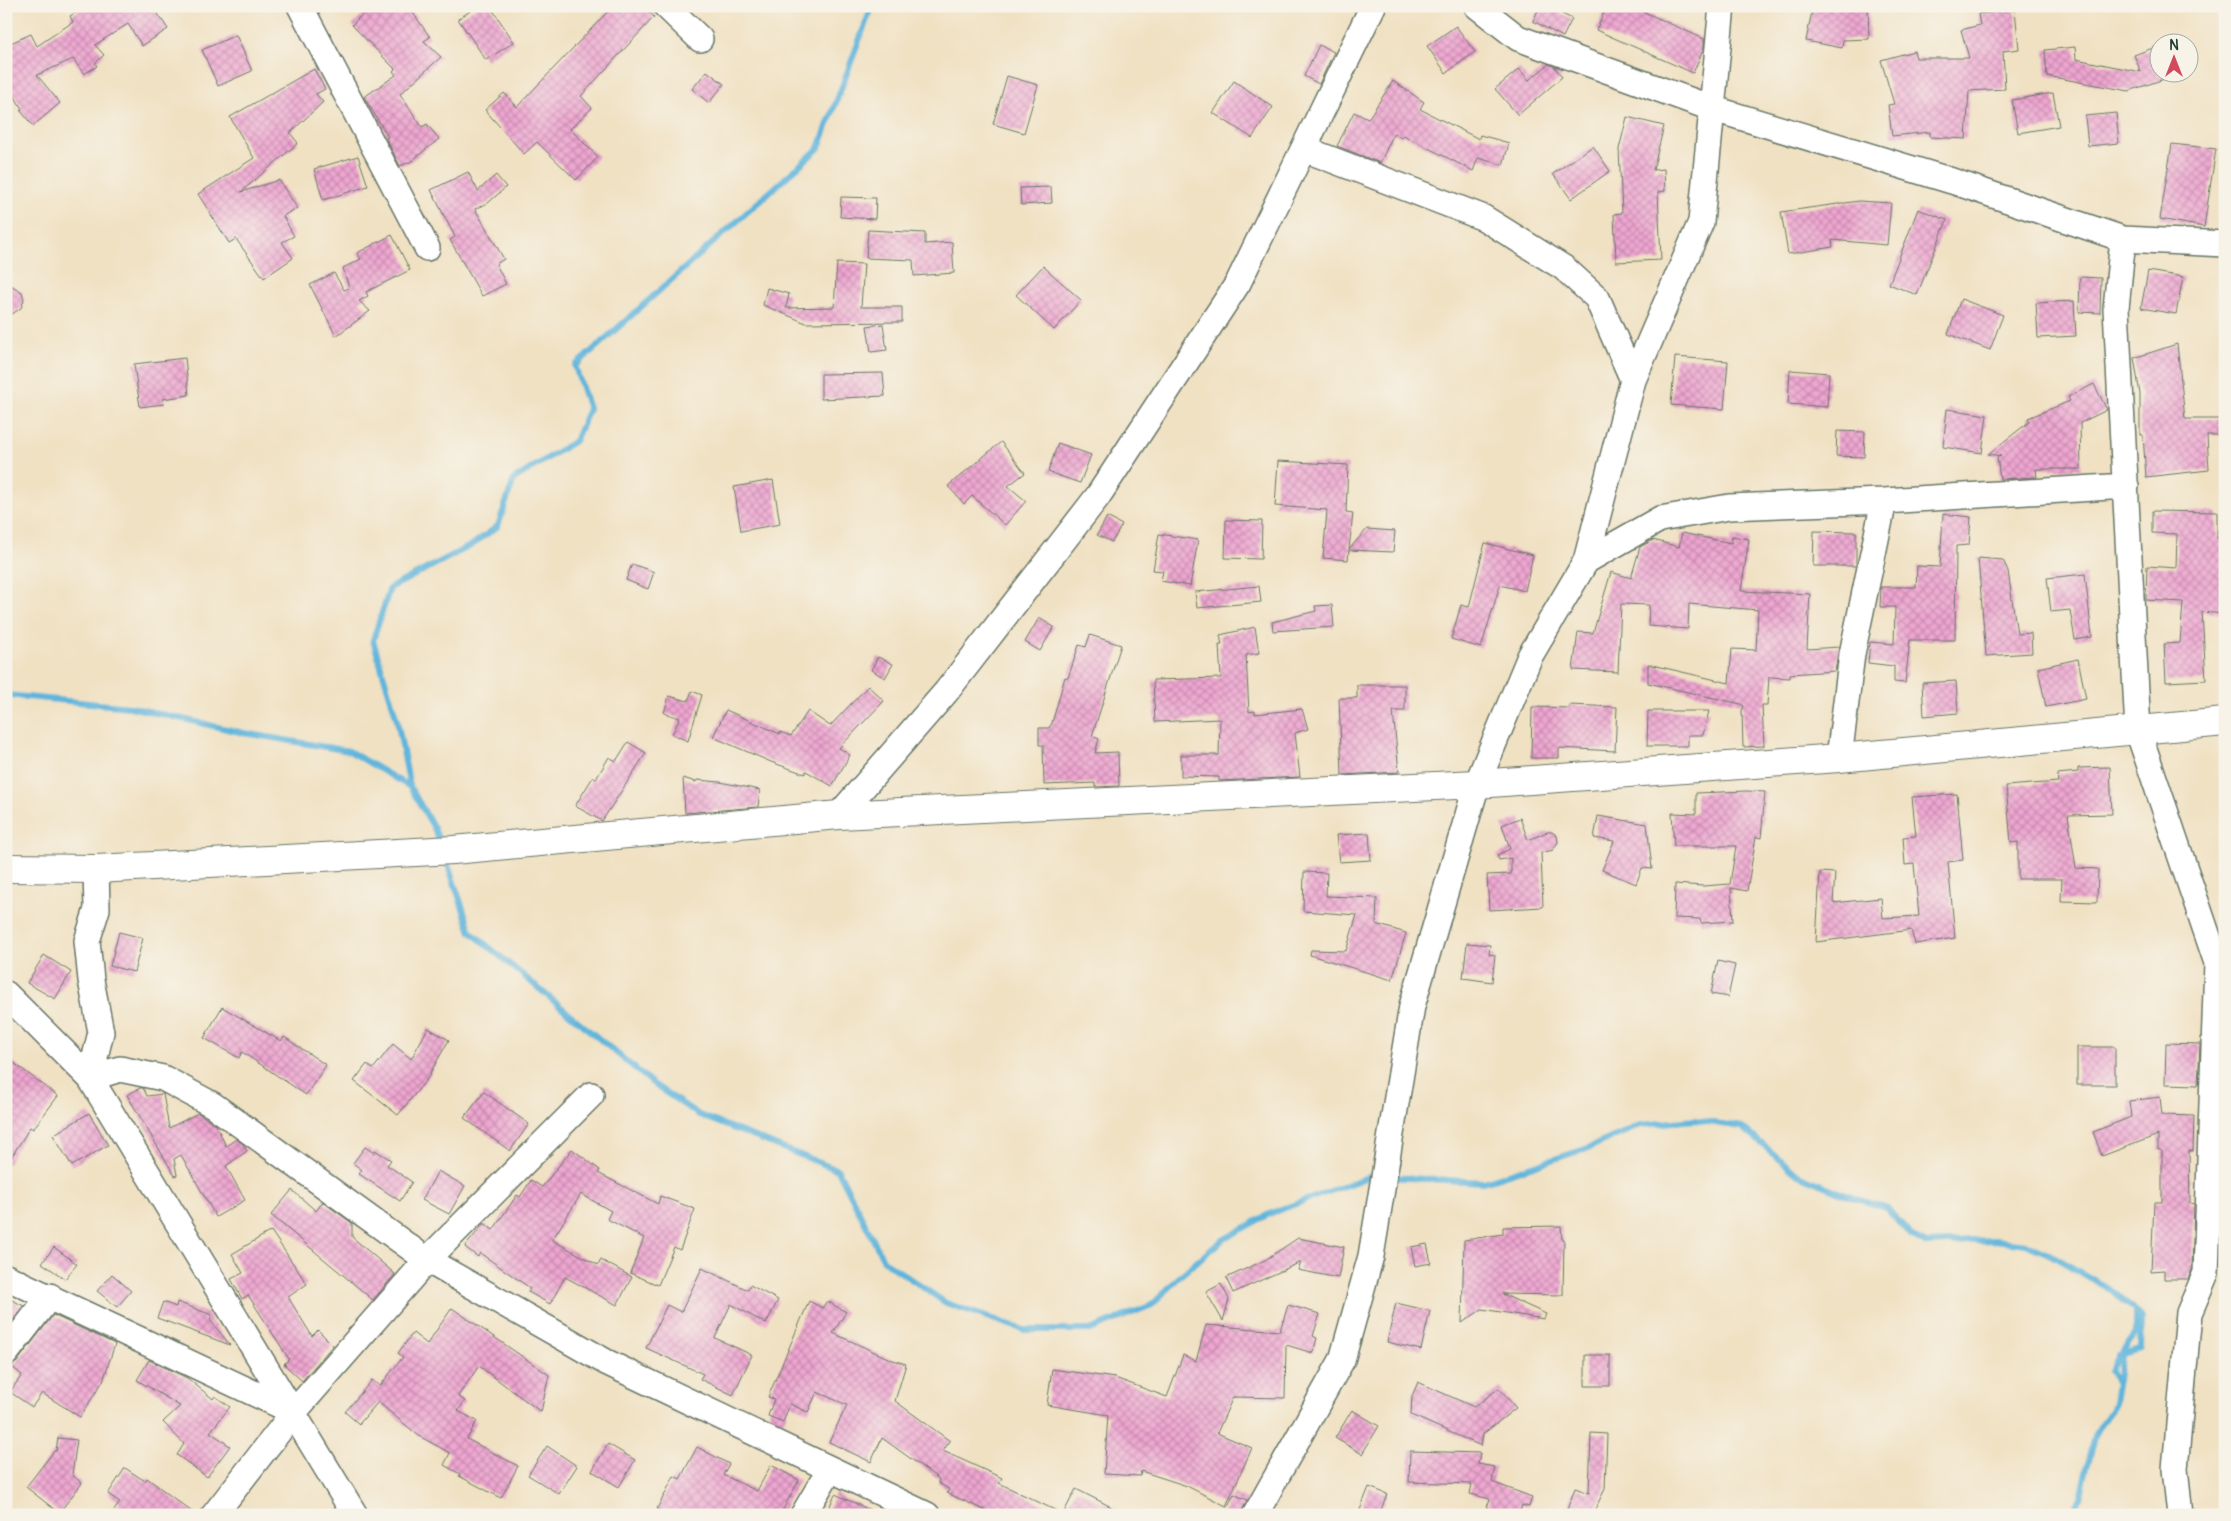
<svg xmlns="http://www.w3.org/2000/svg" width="2231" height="1521" viewBox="0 0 2231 1521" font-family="Pangolin,sans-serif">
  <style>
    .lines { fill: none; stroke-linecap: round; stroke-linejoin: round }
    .stream { stroke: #60b5dc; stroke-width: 6 }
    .building { fill: url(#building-cross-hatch) }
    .minor-casing { stroke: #687666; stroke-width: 28 }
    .major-casing { stroke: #687666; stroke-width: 30 }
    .minor { stroke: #fff; stroke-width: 25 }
    .major { stroke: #fff; stroke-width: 28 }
  </style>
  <defs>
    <pattern id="building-cross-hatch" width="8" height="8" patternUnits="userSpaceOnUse" patternTransform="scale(1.25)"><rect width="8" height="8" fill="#efa6d1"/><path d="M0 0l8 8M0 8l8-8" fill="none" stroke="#c188aa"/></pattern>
  </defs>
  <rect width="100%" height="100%" fill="#f7f3e8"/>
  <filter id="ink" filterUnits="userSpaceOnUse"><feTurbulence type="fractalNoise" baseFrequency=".02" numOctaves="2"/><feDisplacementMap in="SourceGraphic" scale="10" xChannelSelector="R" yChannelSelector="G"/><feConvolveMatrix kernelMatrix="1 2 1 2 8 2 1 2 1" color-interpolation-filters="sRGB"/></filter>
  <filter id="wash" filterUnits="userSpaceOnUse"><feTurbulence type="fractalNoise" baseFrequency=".0096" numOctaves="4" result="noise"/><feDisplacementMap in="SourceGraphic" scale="20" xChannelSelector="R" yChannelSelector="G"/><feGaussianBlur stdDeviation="1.12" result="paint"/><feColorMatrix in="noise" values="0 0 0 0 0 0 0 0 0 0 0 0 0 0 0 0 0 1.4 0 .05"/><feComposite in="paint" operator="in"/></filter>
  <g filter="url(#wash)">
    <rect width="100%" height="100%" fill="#f0e1c3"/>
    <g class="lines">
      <!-- stream -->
      <path class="stream" d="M6 695 130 707 244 733 349 751 410 787 434 828 440 844
        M410 787 397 720 373 640 390 588 472 545 498 526 514 479 575 441 589 409 575 366 819 148 872 6
        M445 856 471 932 656 1086 699 1115 838 1170 884 1261 946 1303 1024 1330H1090L1152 1305 1181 1275 1221 1241 1269 1214 1368 1177H1379
        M1389 1177 1484 1182 1588 1148 1641 1125 1695 1120 1742 1127 1798 1175 1849 1196 1888 1209 1910 1235 1927 1243 1995 1240 2025 1244 2049 1254 2111 1290 2135 1310V1334L2123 1350 2114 1404 2096 1432 2080 1497 2071 1515
        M2117 1386 2110 1371 2118 1355 2140 1349 2141 1319 2136 1312"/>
    </g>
    <g id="blocks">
      <!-- building -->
      <path class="building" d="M86 6H156L154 8 168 29 142 46 128 24 95 45 104 55 95 63 97 66 84 74 73 59 37 75 60 103 33 126 20 110 22 109 12 92 13 91 6 75V45L31 34 37 46 73 22 70 16Z
        M371 6H408L430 37 424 41 441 57 400 94 422 127 427 124 439 139 410 162 400 166 386 138 388 137 364 97 396 75 393 71 395 69 352 25Z
        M478 6H490L514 42 486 60 458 19Z
        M613 6H618L625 12 632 6H644L654 17 581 96 592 108 570 129 598 157 576 180 537 142 524 154 485 110 504 93 517 107Z
        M1540 6H1547L1572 19 1563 37 1533 21Z
        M1607 6H1631L1704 39V48L1693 73 1596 30Z
        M1813 6H1868L1869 39 1843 40 1842 48 1806 41Z
        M2015 10 2019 49 2003 51 2005 89 1969 91 1966 139 1930 137V132L1892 136 1888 105 1894 104 1881 60 1914 51 1916 58H1969L1961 30 1980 25 1978 14Z
        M1456 26 1475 52 1446 73 1427 46Z
        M236 35 252 71 218 86 202 50Z
        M1319 45 1334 52 1319 84 1304 76Z
        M2158 46V76L2167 78 2129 91 2047 76 2045 50 2075 47 2076 59 2141 72 2134 55Z
        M1549 64 1554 66 1562 77 1518 115 1495 89 1519 69 1529 80Z
        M314 69 325 89 316 94 323 102 290 133 298 143 241 192 279 180 297 208 283 216 294 236 282 242 293 258 264 278 236 239 229 243 198 194 254 158 230 117Z
        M707 71 724 84 709 103 692 89Z
        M1007 76 1038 85 1024 133 993 124Z
        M1234 81 1273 107 1252 138 1213 113Z
        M1393 81 1424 102 1420 109 1479 139 1480 135 1509 143 1503 165 1478 158 1473 171 1403 135 1401 138 1394 133 1380 163 1337 146 1354 112 1368 119Z
        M2053 93 2059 126 2018 133 2012 100Z
        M2116 113 2119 143 2088 146 2085 116Z
        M1627 117 1664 126 1653 170 1664 169 1665 191 1658 192 1661 260 1616 262 1614 214 1622 213 1619 149Z
        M2172 144 2216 149 2204 227 2160 219Z
        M1593 146 1610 171 1571 199 1553 174Z
        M358 156 368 186 323 200 314 169Z
        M468 172 478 191 496 175 506 187 488 203 475 209 504 259 496 264 506 284 482 296 450 240 455 237 431 190Z
        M1051 187 1052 203 1021 205 1020 188Z
        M841 197 876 198 875 219 840 217Z
        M1859 201 1891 203 1887 245 1832 240 1833 247 1788 254 1781 212Z
        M1918 209 1947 220 1917 295 1889 284Z
        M868 230 925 233V244L952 242 954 273 914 276 913 260 866 258Z
        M392 235 410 270 366 292 368 296 359 301 370 311 336 336 310 285 334 273 344 290 349 288 343 268 361 259 357 253Z
        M837 263 864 264 861 307H902V322L806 323 763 305 767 288 789 294 786 308 834 307Z
        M1043 266 1081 300 1054 330 1016 295Z
        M2148 271 2183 277 2176 314 2141 308Z
        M2080 277 2101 278 2100 313 2079 312Z
        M6 282 22 292 24 300 21 308 6 318Z
        M1961 299 2003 315 1990 350 1948 334Z
        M2074 301 2076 336 2038 338 2036 303Z
        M883 324 887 350 871 352 867 326Z
        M2177 344 2185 419H2225V435H2207L2209 470 2146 477 2143 435H2140V394L2134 358Z
        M1675 357 1728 361 1724 409 1671 405Z
        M185 358 189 395 163 399 164 404 140 407 134 364Z
        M1790 370 1829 373 1827 407 1788 404Z
        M883 373 885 396 821 399V374Z
        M2094 384 2107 410 2080 423 2081 469H2036L2037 477 2000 479 1997 457 2001 456 1988 454 2029 422 2028 418 2070 401 2068 397Z
        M1947 409 1987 415 1982 453 1943 447Z
        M1837 431 1865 432 1864 457 1836 456Z
        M1001 442 1025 473 1008 486 1026 501 1005 525 972 496 964 504 948 486Z
        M1058 443 1091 455 1080 483 1048 472Z
        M1278 461 1348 465 1346 512 1353 513 1349 549 1367 529 1395 531 1393 552 1349 550 1348 560 1323 558 1327 510 1275 506Z
        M773 480 780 524 741 531 734 487Z
        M2152 511 2217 512V538H2225V614L2202 612 2206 680 2166 682 2164 644 2180 643 2183 602 2146 600 2147 566 2176 568 2177 534 2152 533Z
        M1943 514 1971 517 1969 545 1956 546 1955 640H1910L1905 683 1894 682V666L1868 663 1870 642 1894 644 1895 607H1880L1881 587H1916L1917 566 1940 567Z
        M1107 517 1122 525 1112 542 1097 535Z
        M1226 520 1262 521 1261 559 1225 558Z
        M1814 531 1856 532V566H1813Z
        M1682 533 1731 543 1732 536 1749 539 1741 591 1810 594 1807 649 1839 647 1835 671 1790 674V678L1769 677 1767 705H1762L1764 746 1743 747 1742 711 1744 706 1741 704 1648 683V664L1729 683 1732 649 1756 650 1758 610 1689 604 1688 629 1648 626 1649 605 1621 604 1618 672 1573 670 1578 632 1593 633 1611 572 1631 578 1640 547 1653 540 1679 547Z
        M1159 534 1198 540 1190 586 1161 581 1163 571 1153 570Z
        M1485 543 1533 555 1525 591 1500 585 1481 648 1451 639 1461 605 1469 607Z
        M1978 558 2003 560 2008 571 2017 634 2031 633 2032 653 1986 656Z
        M632 564 654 572 648 589 626 580Z
        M2085 574 2092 637 2075 640 2070 610 2051 612 2047 578Z
        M1259 586 1261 602 1197 608 1195 592Z
        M1332 605 1334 627 1273 631 1272 622 1316 611 1315 606Z
        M1039 618 1054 627 1040 651 1025 642Z
        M1255 627 1259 653 1246 655 1249 712 1255 711V714L1302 709 1308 729 1295 733 1300 777 1219 781V777L1181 776V755H1219L1220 719 1155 722 1153 680 1221 678 1219 645H1222L1220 635Z
        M1090 635 1121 645 1092 736 1099 739 1095 753 1118 752 1119 786 1095 787V783L1044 785 1043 745H1039V728H1049L1052 723 1065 677 1068 678 1079 645 1086 647Z
        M878 657 893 664 885 678 871 670Z
        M2078 659 2086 699 2046 707 2038 668Z
        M1956 681 1958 713 1924 716 1922 683Z
        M1357 685H1405V711H1393L1399 772 1342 775 1339 698H1357Z
        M868 686 884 701 839 748 850 755 832 786 806 771 805 774 771 762 713 737 726 710 780 734V732L791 736 808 711 830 726Z
        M692 691 702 695 688 741 672 734 680 718 664 713 669 696 688 701Z
        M1569 705 1617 707 1615 751 1559 748V758H1531L1532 707 1569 708Z
        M1648 711H1709L1703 735H1688V746H1647Z
        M628 742 646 753 602 821 575 806 593 777 596 779 609 757 616 761Z
        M2110 767 2112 814 2068 815 2076 868 2098 869 2097 902 2061 901 2062 879H2018V842L2011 843 2006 786 2058 782 2057 774 2078 772V768Z
        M683 778 696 782 697 780 720 782 760 790 758 807 685 813Z
        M1747 791 1765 792 1761 838 1756 837 1747 891 1731 888 1733 921 1701 923 1700 919 1674 918 1675 884 1703 886 1730 884 1736 846H1674L1672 813 1696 814V793Z
        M1957 794 1963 860 1948 862 1955 938 1915 944 1911 930 1816 942 1820 872 1835 873 1833 903 1881 898 1883 918 1919 916 1914 864 1905 865 1903 837 1916 836 1912 797Z
        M1598 816 1647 824 1652 869 1642 868 1636 884 1602 870 1614 841 1594 838Z
        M1520 818 1528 840 1547 832H1552L1557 836 1558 842 1553 850 1541 853 1543 907 1489 910 1487 875 1511 874V858L1499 860 1497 855 1510 849 1502 825Z
        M1369 833 1371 860 1339 862 1336 835Z
        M1304 872 1327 873 1326 896 1377 898 1376 924 1406 933 1392 980 1310 955 1311 950 1346 951 1357 915 1303 911Z
        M119 932 143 938 134 972 110 966Z
        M1467 943 1490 945 1489 954 1495 955 1492 982 1463 978Z
        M44 955 71 972 55 999 27 983Z
        M1718 961 1735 965 1728 997 1711 994Z
        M222 1007 281 1041 284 1037 326 1065 306 1095 242 1052 239 1058 204 1038Z
        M428 1028 449 1040 430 1073 431 1074 398 1115 354 1081 367 1064 373 1069 393 1044 411 1059Z
        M2166 1043 2200 1044 2198 1085 2165 1084Z
        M2077 1047H2115V1085H2077Z
        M6 1057 58 1096 33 1129 30 1127 6 1166Z
        M140 1088H143L147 1096 163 1094 169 1128 198 1113 216 1125 226 1146 236 1139 242 1143 247 1151 226 1166 245 1200 216 1217 181 1155 174 1159 177 1175 175 1176 127 1095Z
        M484 1092 529 1124 510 1151 464 1118Z
        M2160 1097 2162 1115 2194 1116 2193 1151H2189L2190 1203 2194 1204 2192 1270 2188 1279H2164V1270L2151 1271 2154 1202H2162V1150H2158V1135L2102 1156 2093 1132 2131 1117 2129 1101Z
        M89 1113 108 1145 72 1166 53 1135Z
        M365 1147 374 1153 375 1150 391 1160 387 1165 412 1182 400 1201 359 1174 362 1170 353 1163Z
        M572 1149 600 1170 598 1173 658 1204 660 1196 695 1209 680 1250 674 1247 658 1285 630 1273 644 1238 607 1219 611 1211 581 1194 552 1240 598 1265 601 1260 632 1277 617 1305 565 1277 550 1304 528 1292 530 1288 480 1253 478 1257 465 1247 484 1223 493 1230 517 1195 520 1197 531 1180 542 1187Z
        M438 1171 465 1186 449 1214 422 1200Z
        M292 1190 316 1211 323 1202 352 1223V1237L395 1274 373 1300 271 1215Z
        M1561 1226 1562 1239H1564L1563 1295 1502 1294 1546 1314 1544 1319 1482 1309 1462 1323 1464 1240 1503 1234V1227Z
        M271 1231 307 1284 288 1297 312 1336 318 1330 333 1345 302 1381 284 1364 289 1359 248 1295 242 1299 231 1279 243 1273 232 1254Z
        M1298 1238 1344 1247 1338 1278 1298 1270 1301 1262 1233 1293 1226 1278 1265 1260Z
        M1427 1244 1431 1263 1415 1266 1411 1247Z
        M54 1247 77 1264 65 1279 42 1263Z
        M702 1268 748 1290 750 1285 778 1300 766 1324 731 1304 715 1338 752 1355 733 1395 700 1379 703 1374 646 1348 667 1305 681 1312Z
        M112 1274 131 1291 117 1307 97 1291Z
        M1221 1284 1229 1299 1223 1321 1206 1292Z
        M6 1297 24 1306 6 1329Z
        M809 1301 822 1308 827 1301 846 1312 833 1333 890 1359 906 1364 895 1401 950 1441 943 1451 1002 1478 999 1483 1063 1514 1076 1489 1127 1515H995L947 1493 949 1489 938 1483 939 1479 882 1438 871 1462 829 1442 847 1405 817 1392 808 1412 790 1404 783 1422 768 1416 774 1399 768 1397Z
        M163 1302 176 1307 177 1302 212 1315 210 1320 230 1345 157 1318Z
        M1396 1303 1430 1311 1421 1350 1387 1342Z
        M1288 1305 1320 1314 1313 1336 1317 1338 1313 1353 1286 1345 1285 1398 1233 1397 1217 1433 1252 1448 1226 1506 1187 1486 1141 1471 1140 1476 1104 1474 1108 1415 1047 1405 1052 1369 1115 1378 1167 1397 1183 1355 1196 1361 1206 1325 1280 1331Z
        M452 1308 549 1375 541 1412 479 1366 458 1396 465 1401 458 1411 477 1421 467 1439 518 1466 501 1498 459 1476 460 1474 444 1465 450 1453 419 1436 378 1402 359 1424 345 1412 372 1380 380 1386 403 1357 398 1353 413 1333 427 1344Z
        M53 1315 115 1344 103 1381 80 1417 42 1393 32 1407 10 1392 22 1375 11 1366 17 1362Z
        M1585 1355H1610V1386H1585Z
        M149 1360 187 1378 213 1399 215 1396 230 1407 210 1432 230 1446 207 1477 177 1455 184 1444 163 1422 180 1406 137 1380Z
        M1418 1382 1474 1407 1499 1388 1516 1408 1483 1434 1481 1446 1411 1415 1412 1396Z
        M1352 1410 1379 1426 1362 1454 1335 1438Z
        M1591 1433 1607 1434 1605 1489 1592 1515H1565L1575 1488 1589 1493Z
        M58 1438 77 1440 72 1475 82 1483 59 1513 26 1487 54 1451H56Z
        M608 1444 635 1460 619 1487 592 1471Z
        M547 1446 577 1466 559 1494 528 1475Z
        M697 1447 729 1464 723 1475 757 1491 771 1465 799 1480 780 1515H667L657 1509 674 1476 680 1479Z
        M1410 1451 1480 1453 1478 1464 1495 1467 1492 1482 1532 1497 1529 1507 1522 1505 1519 1515H1484L1490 1499 1470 1494 1472 1484 1409 1482Z
        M125 1468 145 1481 147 1478 196 1515H111L120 1502 108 1494Z
        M1369 1487 1387 1494 1379 1515H1358Z
        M835 1494 881 1515H826Z
        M1234 1494 1247 1500 1241 1515H1223Z"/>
    </g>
  </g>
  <g filter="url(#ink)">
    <use href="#blocks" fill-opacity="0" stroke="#687666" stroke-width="1"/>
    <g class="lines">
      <defs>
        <path id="minor" d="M300 6 427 248
          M666 6 700 39
          M1477 6 1518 38 1714 109 1952 181 2123 239 2225 244
          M1304 149 1484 218 1564 268 1597 298 1633 380
          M2123 239 2116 308 2138 731 2217 963 2206 1273 2189 1313 2175 1469 2180 1515
          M1586 561 1660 519 1729 507 1884 501 2126 486
          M1839 758 1852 654 1884 501
          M839 815 946 692 1098 496 1238 283 1373 6
          M96 869 97 909 87 941 91 980 101 1032 90 1078 120 1069 163 1078 213 1105 427 1260 606 1362 927 1515
          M6 994 90 1078 355 1515
          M6 1277 294 1412
          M6 1353 50 1296
          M214 1515 294 1412 427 1260 591 1095
          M803 1515 830 1469
          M1255 1515 1342 1360 1371 1256 1412 1006 1477 784 1530 656 1586 561 1633 380 1701 222 1722 6"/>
        <path id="major" d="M6 868 96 869 453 850 839 815 1477 784 1839 758 2225 722"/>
      </defs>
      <!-- minor casing -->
      <use href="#minor" class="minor-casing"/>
      <!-- major casing -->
      <use href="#major" class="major-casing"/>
      <!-- minor -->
      <use href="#minor" class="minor"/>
      <!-- major -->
      <use href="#major" class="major"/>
    </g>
  </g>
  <!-- margin -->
  <rect width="2231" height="1521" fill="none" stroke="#f7f3e8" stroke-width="25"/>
  <!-- north arrow -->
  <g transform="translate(2174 58)"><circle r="24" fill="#f7f3e8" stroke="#a1aaa0"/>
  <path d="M0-4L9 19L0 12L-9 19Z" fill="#d1495b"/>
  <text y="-8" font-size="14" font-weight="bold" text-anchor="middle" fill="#1f3d34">N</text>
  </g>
</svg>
